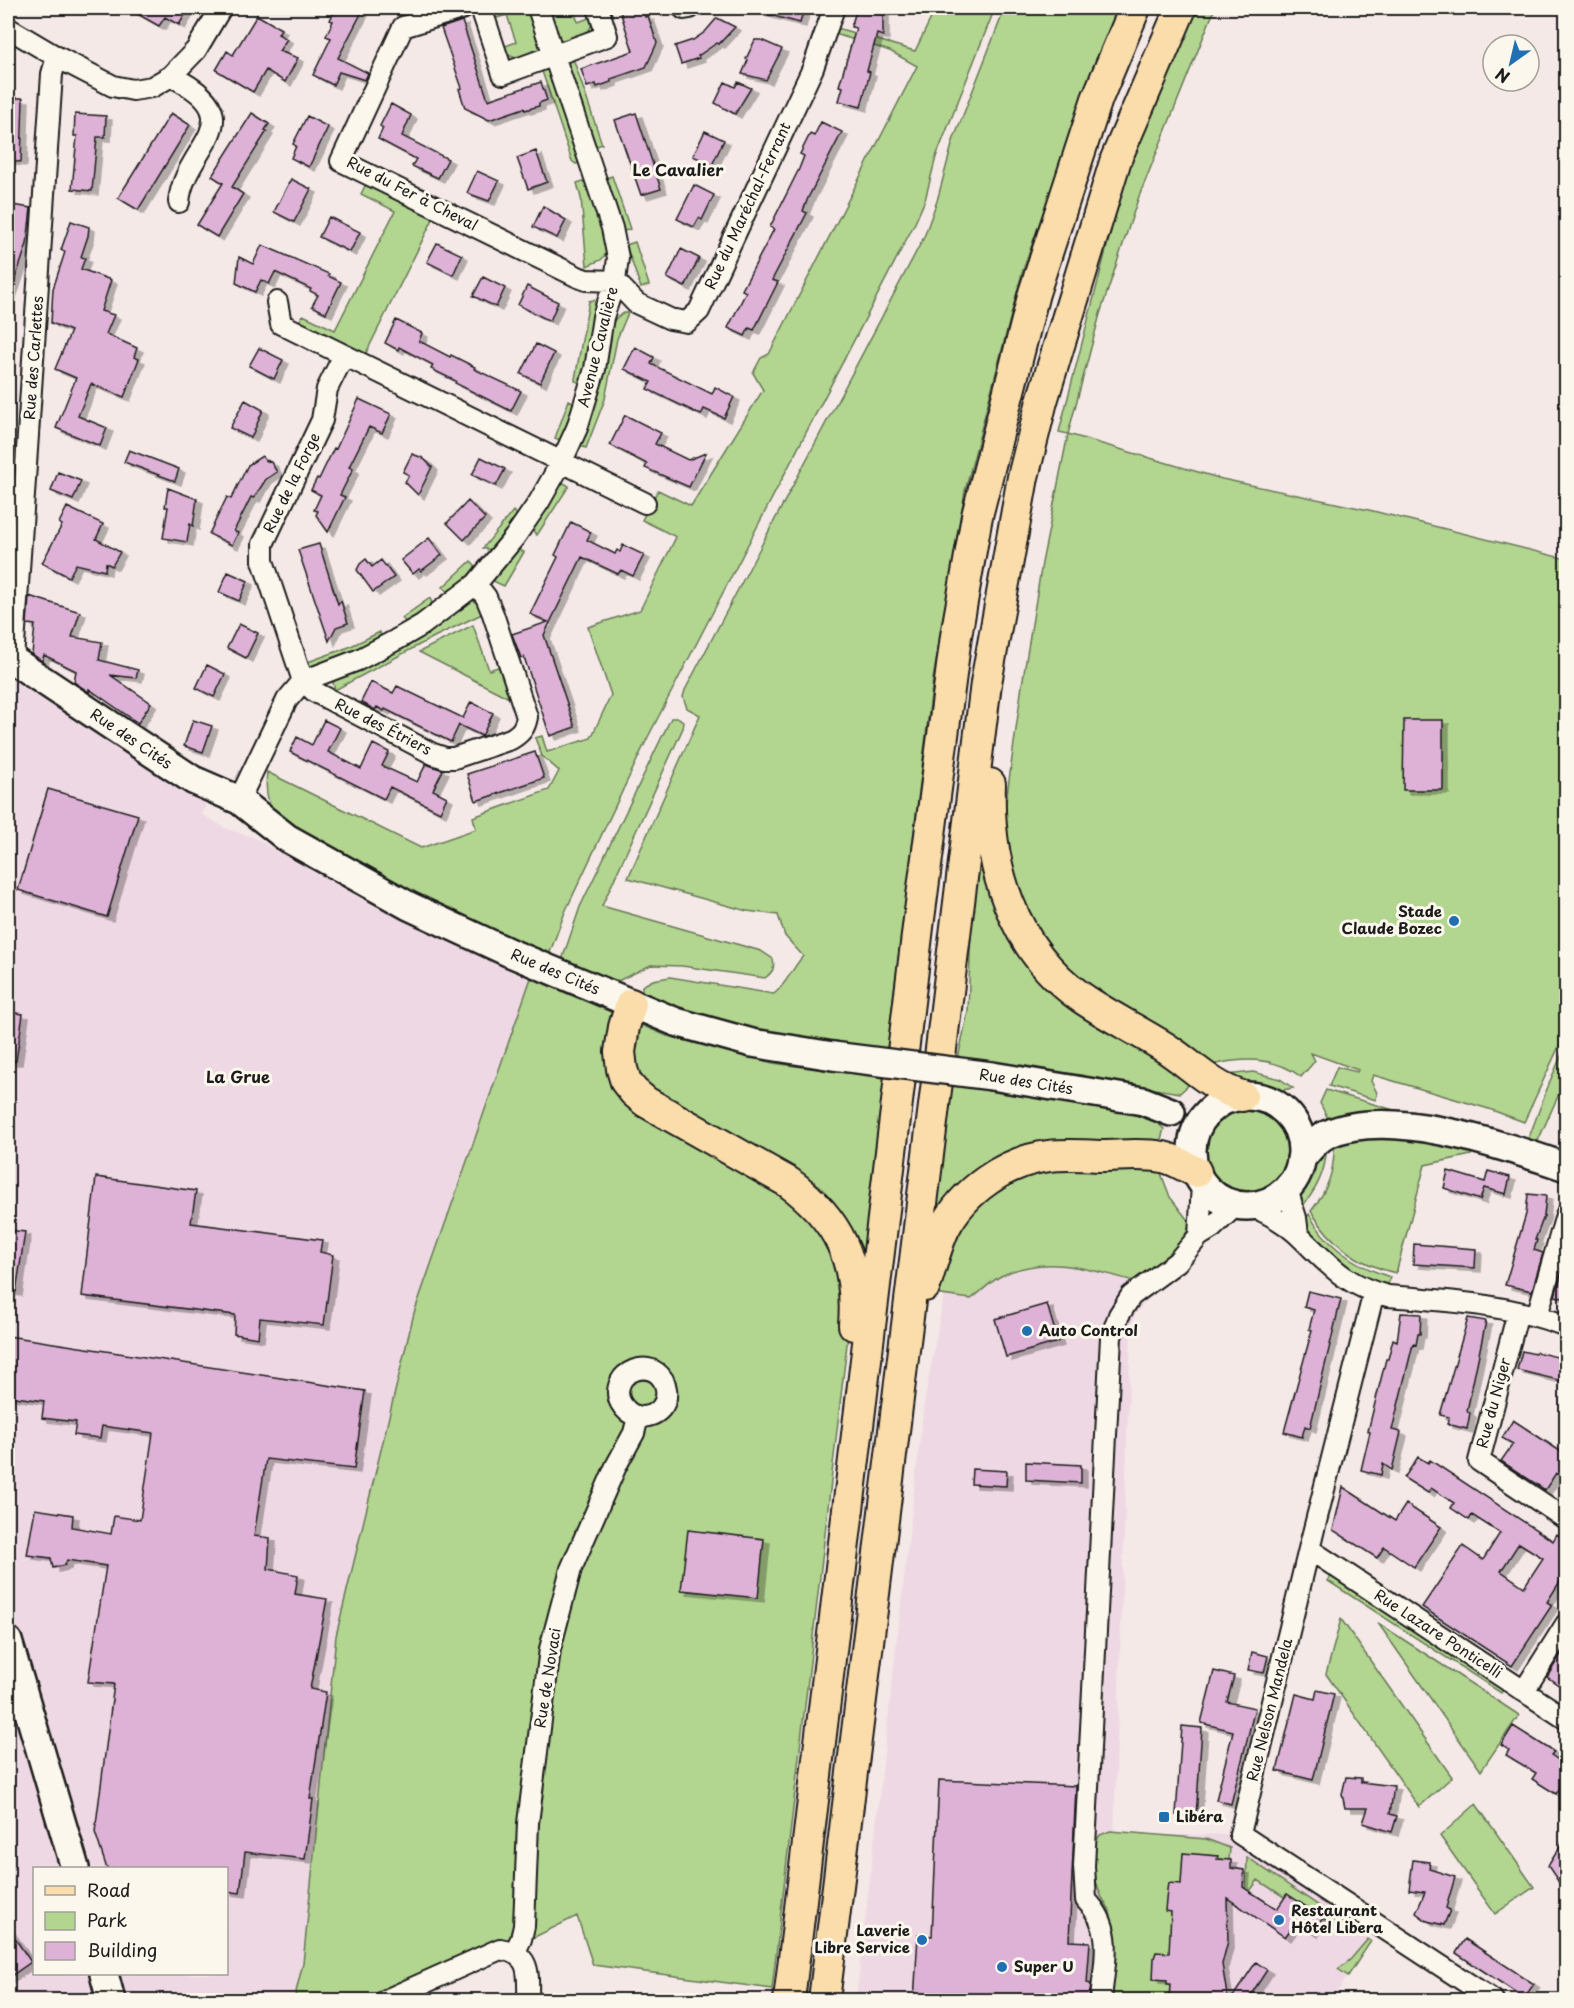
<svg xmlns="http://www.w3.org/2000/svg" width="1574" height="2008" viewBox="0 0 1574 2008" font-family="'Playpen Sans',sans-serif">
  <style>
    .built { fill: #eed8e3; fill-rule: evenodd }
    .green { fill: #b2d590; stroke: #677856; stroke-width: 1.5 }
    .building { fill: #deb2d7; stroke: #1c1c1c; stroke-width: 1.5; fill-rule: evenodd; filter: url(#shadow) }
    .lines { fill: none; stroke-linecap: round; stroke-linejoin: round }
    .street-casing { stroke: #1c1c1c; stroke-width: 24 }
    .secondary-casing { stroke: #1c1c1c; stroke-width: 32 }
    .primary-casing { stroke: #1c1c1c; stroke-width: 34 }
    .street { stroke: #fbf7ec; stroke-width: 20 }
    .secondary { stroke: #fbf7ec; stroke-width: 27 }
    .primary { stroke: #faddab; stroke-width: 30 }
    .secondary-bridge-casing { stroke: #1c1c1c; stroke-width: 32; stroke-linecap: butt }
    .secondary-bridge { stroke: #fbf7ec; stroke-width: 27 }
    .poi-dot { fill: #1f6fb2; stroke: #fbf7ec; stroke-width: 2 }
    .labels { text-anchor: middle; stroke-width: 6; stroke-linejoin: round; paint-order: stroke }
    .street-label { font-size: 15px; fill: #1c1c1c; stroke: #fbf7ec }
    .poi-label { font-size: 15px; font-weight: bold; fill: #1c1c1c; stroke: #fbf7ec; text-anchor: start }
    .neighbourhood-label { font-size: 16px; font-weight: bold; fill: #1c1c1c; stroke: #fbf7ec }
  </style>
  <defs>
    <filter id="shadow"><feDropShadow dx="6" dy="4" stdDeviation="0" flood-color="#0004"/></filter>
  </defs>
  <rect width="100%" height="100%" fill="#f5e9e8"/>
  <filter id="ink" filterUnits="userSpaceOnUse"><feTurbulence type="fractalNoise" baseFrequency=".0167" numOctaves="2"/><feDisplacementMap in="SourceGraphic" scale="12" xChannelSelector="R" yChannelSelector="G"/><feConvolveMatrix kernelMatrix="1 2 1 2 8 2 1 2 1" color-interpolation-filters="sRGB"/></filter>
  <g filter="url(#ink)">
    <!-- built -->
    <path class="built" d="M8 671 206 804 202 814 225 828 255 838 367 902 457 946 531 978 414 1313 303 1963 294 2000H8ZM34 1868H226V1974H34Z
      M1038 1265H1071L1134 1281 1153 1296 1145 1302 1135 1315 1131 1327 1114 1836 1240 1834 1371 1941 1332 2000H856L924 1403 944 1295 971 1299 1001 1276Z"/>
    <!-- green -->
    <path class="green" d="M494 8H531L542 43C539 53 527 55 518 58L510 56 503 47 516 42 507 15 493 19 491 15Z
      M546 8H573L578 22 592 17C595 34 572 47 558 38Z
      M936 8H995L936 157 925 200 915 223 648 737 565 912 549 955 399 890 274 815C267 800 265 789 267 772L421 848 476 829 473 817 549 790 559 771 542 756 535 738 542 736 547 752 591 738 611 695 588 627 640 610 676 537 642 520 658 490 691 506 763 390 753 373 761 358 769 354 917 66 890 51 835 34 837 28 915 51Z
      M1005 8H1119L1093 71 1022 273 965 491 933 679 887 1049 766 1032 699 1014 645 995 642 991V986L653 980 670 977 774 994C787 983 792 969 803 956L785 936 778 915 747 911 628 878 700 715 687 708 683 697 685 690 924 237 937 201 953 141Z
      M1190 8H1215L1138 199 1100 314 1068 434 1222 479 1369 510 1566 559V1031L1524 1122 1489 1109 1373 1075 1371 1081 1377 1093 1376 1100 1329 1086 1337 1067 1357 1072 1358 1070 1311 1053 1315 1061 1301 1077C1275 1056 1239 1057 1209 1066L1103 999 1051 953 1014 891 1003 824 1022 685 1042 563 1068 434 1059 432 1111 231 1113 204Z
      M573 58 602 144 597 146 593 144 567 68 569 61Z
      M541 68 549 70 580 162 576 164 572 161Z
      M612 176 630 229 621 232 603 179Z
      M583 181 588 183 596 200 608 251 601 260 587 266 581 198 577 183Z
      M367 182 435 215 364 357 298 324 303 315 335 330 395 211 361 194Z
      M635 242 649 285 641 288 626 245Z
      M594 300 597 313 585 379 581 383 575 381V379L589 301Z
      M624 313H628L617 339 605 399 586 448 577 445 609 328 616 318Z
      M569 400 577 404 562 441 555 438Z
      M562 482 569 486 537 535 531 529 560 483Z
      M513 511 519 517 493 551 483 548Z
      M517 549 524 552 504 586 495 582 492 577Z
      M471 561 475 565V570L453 591H447L443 587Z
      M430 598 433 606 407 624 402 618Z
      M470 600 476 602 486 612 434 637 335 690 333 683 336 678Z
      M473 625 489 670 504 665 513 700 419 652Z
      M380 632 381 640 312 669 308 662 349 647Z
      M671 718H679L684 722 683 728 602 906 761 951 773 959C775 968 773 972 765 978L682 966 651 965 620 980 611 981 562 960 580 907Z
      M973 870 989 874 998 905 1194 1080 1180 1093 958 1058 968 1012Z
      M531 978 667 1036 773 1063 885 1078 865 1250 855 1248 849 1327 772 1989 593 1965 577 1916 407 2000H294L303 1963 336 1636 414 1313Z
      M1566 1045V1078L1537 1143 1528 1140 1550 1081Z
      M1253 1072 1280 1079 1293 1088 1277 1091 1256 1085H1235L1226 1075Z
      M952 1085 1129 1113 1156 1122 1164 1129 1159 1146 1066 1149 931 1224Z
      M1326 1090 1431 1121 1331 1125 1320 1103Z
      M1204 1151a42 42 0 1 1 84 0a42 42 0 1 1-84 0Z
      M1412 1137 1473 1151 1471 1155 1425 1165 1396 1273C1359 1265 1330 1243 1311 1211 1328 1190 1335 1170 1334 1143L1352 1138Z
      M1326 1147C1327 1171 1316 1191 1300 1209L1299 1193 1307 1179 1316 1152Z
      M1159 1168 1170 1197 1190 1223C1183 1250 1155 1265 1134 1281 1089 1269 1046 1254 1001 1276 991 1281 981 1292 971 1299L934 1294 938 1270 970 1209 1022 1171Z
      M1309 1214C1326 1246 1356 1266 1390 1277L1387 1286C1351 1277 1322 1252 1304 1220Z
      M1331 1576 1504 1688 1501 1693 1328 1581Z
      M1341 1619 1452 1777 1419 1807 1326 1674Z
      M1378 1623 1519 1715 1481 1771Z
      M1476 1804 1534 1887 1495 1914 1440 1836Z
      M1110 1831 1206 1839 1230 1848 1229 1860 1217 1859V1856L1207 1855 1181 1911 1173 1912 1170 1986 1221 2000H1111L1113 1934 1110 1911 1101 1896 1093 1872V1845L1100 1835Z
      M1247 1857 1353 1929 1350 1933 1347 1931 1345 1934 1287 1894 1284 1897 1258 1880 1250 1891 1246 1889Z
      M1368 1939 1371 1941 1348 1976 1338 1969 1350 1960Z"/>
    <!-- building -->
    <path class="building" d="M127 8H189L179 25 165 17 159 26Z
      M336 8H364L338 58 368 73 365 80 339 72 333 85 313 75 331 38 326 36 333 21 330 20Z
      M619 8H642L645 17 648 16 657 43 646 67 611 79V82L597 87 596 84 587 87 581 69 633 51Z
      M760 8H804L800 23 759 12Z
      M857 8H883V36L877 34 867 71 870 72 861 107 839 101 843 87 839 86 856 28 851 27Z
      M257 15 281 29 278 34 287 39 279 51 298 58 285 82 266 70 253 92 216 70 227 51 233 55Z
      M717 18 735 27 719 44 717 43 708 49 698 56 699 58 681 64 675 46 693 40 705 32Z
      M462 21 488 100 541 82 547 100 539 103V106L525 110 524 108 489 120 465 108 459 89 462 88 441 28Z
      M755 40H761L782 49 766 80 742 74 748 60 746 59Z
      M725 82 735 87 738 82 751 88 735 114 715 103Z
      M8 98H23L21 162 8 161Z
      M391 104 411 115 402 136 448 159 438 178 412 166 416 159 378 139 383 128 380 126Z
      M171 113 190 125 138 210 118 198Z
      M252 113 269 124 265 130 267 131 232 187 243 194 217 237 197 225 223 183 212 176Z
      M636 113 661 189 641 195 615 120Z
      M75 114 106 116 105 137H97L92 191 72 189 77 136H74Z
      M307 116 328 127 309 167 291 158 296 146 293 144Z
      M821 122 842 132 808 198 803 211 807 213 772 280 778 282 754 330 749 328 745 336 728 328 746 292 742 290 774 229 770 227 799 169 804 156 800 154 810 134 814 136Z
      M705 131 724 140 712 165 693 156Z
      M536 151 547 182 528 189 517 158Z
      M477 171 499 181 489 201 467 193Z
      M291 179 311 189 294 222 274 212Z
      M694 185 714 195 702 220 699 218 694 227 677 219Z
      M12 205 31 208 27 244 10 294 8 293V238Z
      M543 206 566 220 557 238 533 227Z
      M329 217 360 232 350 252 319 237Z
      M71 221 89 227 88 236 81 257 85 258 81 269 111 280 101 311 114 315 106 334 137 348 134 357 139 359 124 397 91 384 78 416 107 428 100 446 56 428 76 378 55 369 71 331 51 323 53 289 65 252 61 250Z
      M437 243 462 255 453 275 427 262Z
      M262 245 329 274 328 276 341 282 326 313 312 306 318 295 310 291 311 289 275 272 269 284 261 280 255 292 236 283 239 257 253 264Z
      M681 249 699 258 685 287 667 278Z
      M483 277 505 288 496 307 473 296Z
      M527 286 558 302 550 321 518 305Z
      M396 320 422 333 419 341 450 357 451 355 475 367 474 369 521 391 511 411 455 383 456 381 431 369 433 365 399 347 398 350 385 343Z
      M536 344 554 353 540 383 521 374Z
      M635 347 654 357 651 364 712 394 715 387 734 397 724 418 704 409 701 415 647 389 651 382 624 369Z
      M259 348 283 360 274 379 249 366Z
      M359 399 391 414 382 433 369 427 349 467 353 469 340 495 345 497 328 532 316 515 318 511 314 510 321 495 311 490 317 478 319 479 334 448 336 449Z
      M245 400 263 410 251 438 230 428Z
      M625 415 661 433 655 444 688 460 706 453 689 487 645 468 647 464 610 445Z
      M129 450 179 469 175 481 124 462Z
      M412 454 423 458 432 467 418 495 405 482 409 475 403 472Z
      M262 456 265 460 271 462 277 472 266 479 254 498 251 497 234 531 238 533 232 545 209 534 227 497 231 499 248 465Z
      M481 457 505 469 496 486 472 475Z
      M58 472 81 481 73 500 51 491Z
      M168 488 197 499 193 526 190 524 187 542 163 538 168 507H165Z
      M468 501 485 518 464 540 447 523Z
      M67 507 103 524 96 539 120 552 112 566 106 563 105 571 76 564 69 577 42 563 62 525 59 523Z
      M571 522 591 532 587 540 615 554 617 550 620 552 623 545 644 555 633 576 621 570 618 574 582 557 544 635 575 727 550 736 524 657 521 658 512 634 548 622 530 614 558 557 555 555Z
      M429 538 442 555 421 571 419 569 413 574 401 560Z
      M319 544 338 604 341 601 348 623 336 627 329 641 298 550Z
      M366 559 372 567 381 560 394 577 373 592 357 570 360 564Z
      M228 572 248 581 239 601 219 592Z
      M29 596 80 612 72 637 102 642 99 660 138 670 136 678 110 675 151 703 138 723 89 689V692L74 682 76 671 44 655 42 661 32 654 35 625 27 624Z
      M239 624 258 633 246 658 227 648Z
      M207 665 225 674 214 697 196 688Z
      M371 682 393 693 397 686 463 718 471 702 493 713 482 736 459 725 451 742 385 709 384 711 377 707 375 710 361 702Z
      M193 720 212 726 203 752 184 746Z
      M324 720 340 728 328 752 361 769 373 744 389 752 382 766 417 782 426 764 443 770 433 790 447 797 440 812 390 787 384 799 290 752 297 737 312 745Z
      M1404 720H1443V790H1403Z
      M535 752 544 778 476 801 467 774Z
      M48 789 138 815 107 917 18 890Z
      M8 1012 23 1014 16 1061H8Z
      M1448 1171 1485 1182 1488 1171 1510 1177 1506 1194 1484 1188 1480 1200 1444 1188Z
      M96 1177 196 1191 191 1223 322 1240 320 1252 333 1255 324 1325 260 1318 258 1338 234 1334 235 1315 82 1296Z
      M1528 1194 1546 1196 1544 1216 1535 1240H1537L1534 1250 1543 1253 1532 1291 1505 1285 1526 1214Z
      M8 1230 25 1232 16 1292 8 1291Z
      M1414 1244 1476 1249 1475 1268 1413 1264Z
      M1566 1260V1299L1555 1296Z
      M1308 1291 1341 1299 1310 1428 1305 1426 1302 1437 1284 1432 1312 1330 1309 1329 1314 1310 1304 1307Z
      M1047 1304 1058 1342 1006 1357 995 1319Z
      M1401 1313 1421 1314 1420 1334H1418L1416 1345 1413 1344 1392 1430 1401 1432 1392 1470 1383 1464 1381 1475 1361 1470 1370 1432 1368 1431 1386 1359H1388L1393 1339 1397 1341Z
      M1468 1318 1486 1321 1467 1411 1470 1413 1467 1429 1447 1424 1449 1417 1440 1415Z
      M8 1336 365 1391 354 1469 266 1459 254 1536 270 1538 268 1569 298 1575 295 1594 327 1599 310 1689 326 1692 310 1799H313L305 1859 245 1852 240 1893 226 1891V1869H107L95 1832 114 1684 88 1682 106 1566 67 1560 65 1565 53 1568 51 1558 27 1555 35 1509 73 1515 72 1527 111 1534 114 1516 140 1520 153 1433 102 1426 100 1438 74 1435 76 1422 42 1418 44 1401 8 1396Z
      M1522 1351 1535 1354 1536 1352 1566 1359V1380L1563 1379 1562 1381 1517 1370Z
      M1513 1420 1566 1455V1480L1556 1473 1545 1490 1501 1461 1513 1444 1502 1438Z
      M1418 1457 1428 1463 1430 1460 1553 1541 1557 1534 1566 1541V1572L1547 1602 1552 1605 1512 1666 1422 1607 1463 1546 1483 1560 1500 1533 1472 1515 1469 1520 1451 1508 1454 1503 1431 1488 1428 1493 1404 1478ZM1519 1543 1543 1558 1524 1587 1501 1571Z
      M1026 1462 1081 1465V1483L1026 1480Z
      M972 1469 1007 1471 1006 1486 971 1484Z
      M1343 1487 1395 1521 1406 1504 1441 1527 1414 1567 1384 1547 1377 1558 1333 1530Z
      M688 1530 764 1539 758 1598 681 1590Z
      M1566 1646V1690L1547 1677Z
      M1252 1652 1268 1656 1264 1673 1248 1670Z
      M1214 1671 1234 1676 1227 1702 1255 1708 1231 1804 1216 1800 1233 1731 1201 1723Z
      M1317 1690 1334 1694 1313 1780 1277 1771 1296 1694 1315 1699Z
      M1182 1726 1202 1728 1196 1817 1176 1815Z
      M1513 1726 1554 1752 1551 1755 1566 1765V1779L1556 1794 1532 1779 1536 1773 1506 1755 1509 1750 1501 1745Z
      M1346 1777 1361 1778V1782L1394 1786 1390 1814 1397 1816 1392 1832 1363 1823 1368 1808H1345L1342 1794Z
      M939 1780 1076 1786 1069 1941 1090 1942 1087 1983 1091 1984 1089 1999 914 2001 918 1935 932 1936Z
      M1566 1837V1893L1548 1866Z
      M1183 1853 1218 1856 1217 1859 1231 1860V1868L1244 1870 1243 1887 1277 1909 1287 1894 1323 1918 1312 1933 1296 1922 1285 1937 1227 1898 1228 1941 1222 1964 1228 2001H1169L1170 1984H1167V1980L1153 1979 1154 1958 1156 1952 1169 1953 1171 1912 1165 1911 1167 1890 1168 1883 1181 1884Z
      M1413 1860 1430 1862 1429 1869 1455 1877 1446 1908 1450 1910 1444 1925 1427 1921 1416 1913 1425 1892 1409 1890Z
      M8 1928 31 1962 8 1978Z
      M1465 1939 1534 1984 1524 1998 1456 1953Z
      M1256 1962 1267 1970 1250 1996 1247 2001H1230Z"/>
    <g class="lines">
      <defs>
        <path id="street" d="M464 8 403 27 341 161 578 277 586 280 615 281 636 303 670 319 687 322 699 311 813 68 834 8
          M481 8 503 74 607 36 598 8
          M684 8V9L690 8
          M8 28 57 57 113 86 133 90 152 87 171 76 196 50 221 8
          M171 76C258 119 184 146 179 202
          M277 302 281 324 645 503
          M13 660 52 74 57 57
          M303 681 315 692 433 754 445 758H454L511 739C521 733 525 728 527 717L493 614 486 597 476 584
          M303 681 263 561V544L322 420 327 389 344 355
          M239 800 287 700 303 681 358 660 396 640 422 625 476 584 514 538 539 502 562 461 577 428 595 369 603 317 615 281 618 258 612 228 538 8
          M1287 1189 1296 1218 1298 1234
          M1252 1206C1268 1214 1283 1221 1296 1233 1327 1262 1343 1285 1388 1296 1449 1301 1508 1304 1566 1326
          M1199 1236 1202 1184
          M1374 1292 1309 1549 1240 1834 1493 2000
          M1518 1312 1479 1461 1566 1519
          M1537 1316 1566 1215
          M1309 1549 1566 1719
          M1524 1691 1566 1624
          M515 1952 521 1939 524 1926 528 1823 550 1649 571 1569 616 1466 634 1433 638 1417C681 1418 671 1359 635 1370 630 1372 624 1375 621 1381 613 1397 623 1412 638 1417
          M386 2000 500 1949C532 1954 528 1974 528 2000
          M1101 2000C1104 1962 1116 1930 1086 1900L1084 1866 1111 1337 1119 1315 1131 1296 1177 1262 1199 1236 1212 1228 1236 1205"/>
        <path id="secondary" d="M8 657 193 780 239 800 287 838 409 906 508 952 676 1022 752 1043 833 1056
          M992 1076 1143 1101 1171 1112
          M1192 1151a55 55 0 1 1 110 0a55 55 0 1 1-110 0Z
          M1301 1159C1309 1150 1317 1138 1328 1134 1391 1106 1504 1146 1566 1167
          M8 1641 75 1868
          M104 1974 111 2000"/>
        <path id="primary" d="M990 784C987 865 1012 949 1082 998 1107 1015 1135 1029 1161 1045 1188 1061 1210 1087 1242 1096
          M631 1004 624 1027 620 1052 622 1069 626 1082 634 1092 646 1102 788 1182C839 1219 859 1262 854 1325
          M925 1286C931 1267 936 1247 944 1229 963 1191 1006 1161 1049 1156 1065 1154 1082 1155 1099 1156 1120 1156 1143 1153 1163 1157 1174 1159 1186 1167 1196 1172
          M789 2000 919 919 956 636 977 516 1034 293 1097 99 1135 8
          M824 2000 986 683 1023 477 1042 401 1116 159 1181 8"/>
      </defs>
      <!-- street casing -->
      <use href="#street" class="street-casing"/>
      <!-- secondary casing -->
      <use href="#secondary" class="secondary-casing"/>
      <!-- primary casing -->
      <use href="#primary" class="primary-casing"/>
      <!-- street -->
      <use href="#street" class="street"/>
      <!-- secondary -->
      <use href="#secondary" class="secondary"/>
      <!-- primary -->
      <use href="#primary" class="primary"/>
      <defs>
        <path id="secondary-bridge" d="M833 1056 992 1076"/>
      </defs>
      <!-- secondary-bridge casing -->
      <use href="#secondary-bridge" class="secondary-bridge-casing"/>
      <!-- secondary-bridge -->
      <use href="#secondary-bridge" class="secondary-bridge"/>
    </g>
  </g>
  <!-- markers -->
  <g class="poi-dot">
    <circle cx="1454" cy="921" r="6"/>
    <circle cx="1027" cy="1331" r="6"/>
    <rect x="1158" y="1811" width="12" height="12" rx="3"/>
    <circle cx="1279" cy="1920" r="6"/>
    <circle cx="922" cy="1940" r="6"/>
    <circle cx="1002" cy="1967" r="6"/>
  </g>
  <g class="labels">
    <!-- street labels -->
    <g class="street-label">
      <text transform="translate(412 194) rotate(27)" y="5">Rue du Fer à Cheval</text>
      <text transform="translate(748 206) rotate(-65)" y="5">Rue du Maréchal-Ferrant</text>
      <text transform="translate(598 347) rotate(-76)" y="5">Avenue Cavalière</text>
      <text transform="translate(34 358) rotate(-86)" y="5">Rue des Carlettes</text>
      <text transform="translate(292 483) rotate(-64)" y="5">Rue de la Forge</text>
      <text transform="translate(383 727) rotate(27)" y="5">Rue des Étriers</text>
      <text transform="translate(131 739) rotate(34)" y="5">Rue des Cités</text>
      <text transform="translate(555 972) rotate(23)" y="5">Rue des Cités</text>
      <text transform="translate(1026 1082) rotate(9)" y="5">Rue des Cités</text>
      <text transform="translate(1494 1403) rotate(-75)" y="5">Rue du Niger</text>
      <text transform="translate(1438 1634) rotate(33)" y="5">Rue Lazare Ponticelli</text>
      <text transform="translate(548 1678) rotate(-81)" y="5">Rue de Novaci</text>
      <text transform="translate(1270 1710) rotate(-76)" y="5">Rue Nelson Mandela</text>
    </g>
    <!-- poi labels -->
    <g class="poi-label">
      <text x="1442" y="917" text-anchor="end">Stade<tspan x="1442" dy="17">Claude Bozec</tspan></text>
      <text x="1039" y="1336">Auto Control</text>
      <text x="1176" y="1822">Libéra</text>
      <text x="1291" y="1916">Restaurant<tspan x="1291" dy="17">Hôtel Libera</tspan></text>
      <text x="910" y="1936" text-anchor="end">Laverie<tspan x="910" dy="17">Libre Service</tspan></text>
      <text x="1014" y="1972">Super U</text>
    </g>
    <!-- neighbourhood labels -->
    <g class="neighbourhood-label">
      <text x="678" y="176">Le Cavalier</text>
      <text x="238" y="1083">La Grue</text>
    </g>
  </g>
  <!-- margin -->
  <rect width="1574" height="2008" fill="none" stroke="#fbf7ec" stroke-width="30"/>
  <rect x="15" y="15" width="1544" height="1978" fill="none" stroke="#1c1c1c" stroke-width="2" filter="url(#ink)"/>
  <!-- legend -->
  <rect x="33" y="1867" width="195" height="108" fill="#fbf7ec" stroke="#a29f99" stroke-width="1.5"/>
  <rect x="45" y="1886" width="30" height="9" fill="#faddab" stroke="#a29f99" stroke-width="1.5"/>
  <text x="87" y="1897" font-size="18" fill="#1c1c1c">Road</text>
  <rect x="45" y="1912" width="30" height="18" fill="#b2d590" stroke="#a29f99" stroke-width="1.5"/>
  <text x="87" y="1927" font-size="18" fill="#1c1c1c">Park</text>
  <rect x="45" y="1942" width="30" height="18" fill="#deb2d7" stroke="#a29f99" stroke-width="1.5"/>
  <text x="87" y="1957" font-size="18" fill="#1c1c1c">Building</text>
  <!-- north arrow -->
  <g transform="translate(1511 63) rotate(214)"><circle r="28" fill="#fbf7ec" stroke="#a29f99" stroke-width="1.5"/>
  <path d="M0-4.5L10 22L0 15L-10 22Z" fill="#1f6fb2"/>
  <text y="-9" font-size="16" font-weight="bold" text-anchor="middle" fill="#1c1c1c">N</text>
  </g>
</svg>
